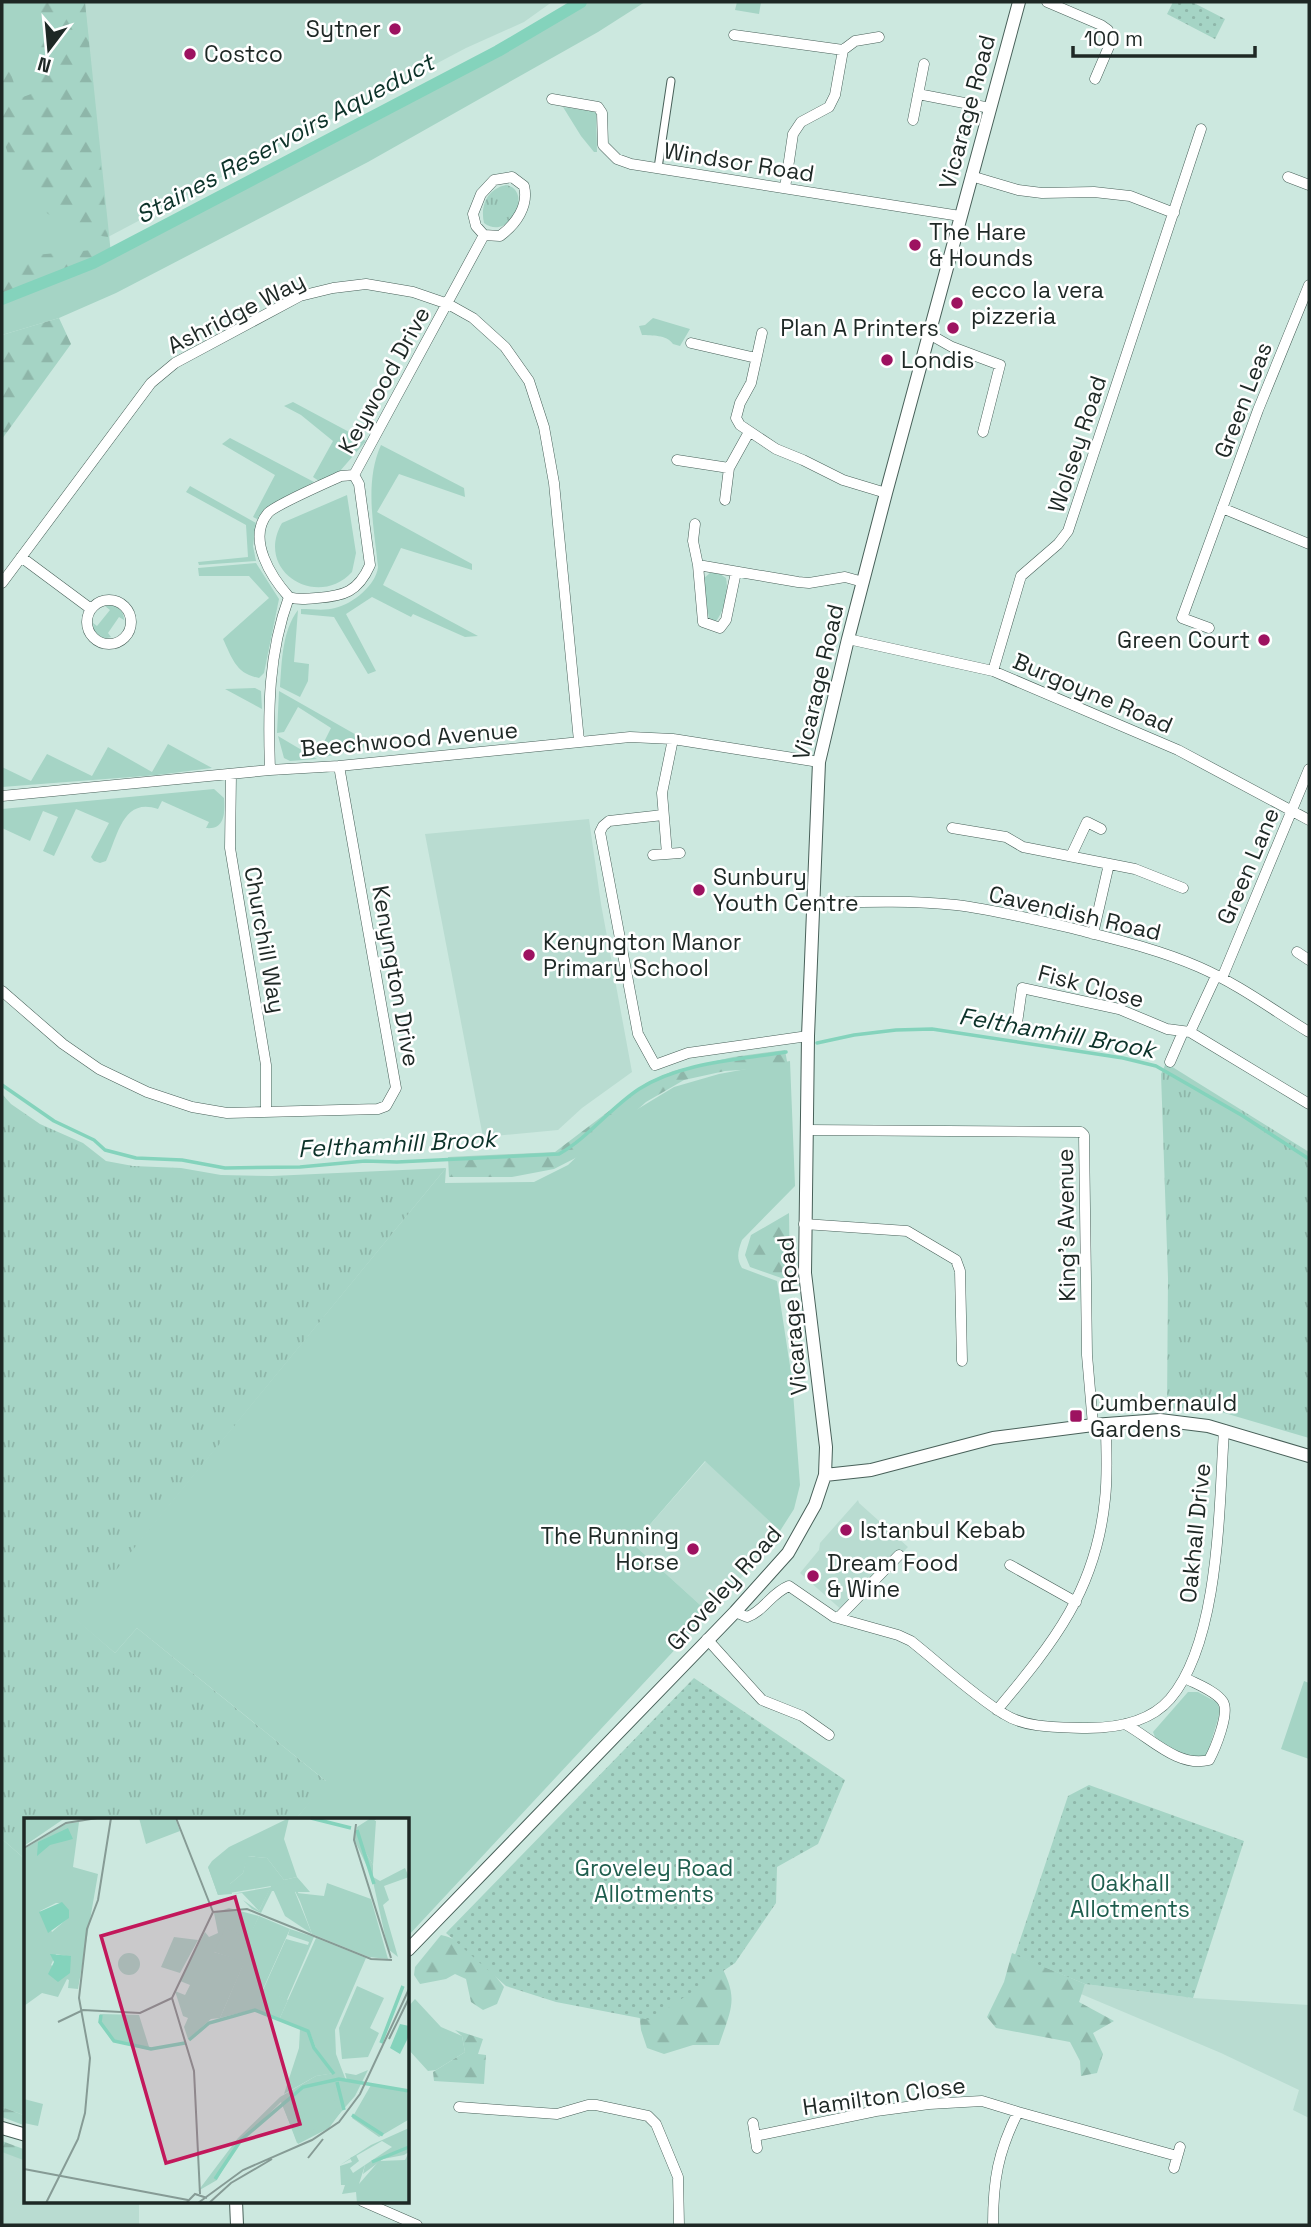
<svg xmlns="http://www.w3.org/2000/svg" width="1311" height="2227" viewBox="0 0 1311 2227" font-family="'Space Grotesk',sans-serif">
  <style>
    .built { fill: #b9dcd1 }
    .grass { fill: #a5d4c5 }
    .forest { fill: url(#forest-firs) }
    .park { fill: url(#park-tufts) }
    .garden { fill: url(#garden-dots) }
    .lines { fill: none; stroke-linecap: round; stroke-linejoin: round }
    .stream { stroke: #84d3bc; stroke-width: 3.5 }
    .canal { stroke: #84d3bc; stroke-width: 12 }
    .pedestrian-casing { stroke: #486059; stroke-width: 9 }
    .minor-casing { stroke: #486059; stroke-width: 11 }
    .tertiary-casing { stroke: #486059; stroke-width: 14 }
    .pedestrian { stroke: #fff; stroke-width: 7 }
    .minor { stroke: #fff; stroke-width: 10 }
    .tertiary { stroke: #fff; stroke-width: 12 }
    .poi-dot { fill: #9d1260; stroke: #fff; stroke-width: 2.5 }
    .labels { text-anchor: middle; stroke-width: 5; stroke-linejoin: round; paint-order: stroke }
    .poi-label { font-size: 23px; fill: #1e2825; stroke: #fff; text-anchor: start }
    .street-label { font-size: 23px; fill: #1e2825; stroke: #fff }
    .park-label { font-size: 23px; fill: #1f5e4e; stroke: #fff }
    .water-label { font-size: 24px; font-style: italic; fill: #0c3229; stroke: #fff }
    .inset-river { fill: none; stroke: #84d3bc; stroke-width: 3.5 }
    .inset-road { fill: none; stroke: #869b95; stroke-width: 2 }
    .view { fill: #c2185b; fill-opacity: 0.15; stroke: #c2185b; stroke-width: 3.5 }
    .inset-edge { fill: none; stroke: #1e2825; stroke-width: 3.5 }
  </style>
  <defs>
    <pattern id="forest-firs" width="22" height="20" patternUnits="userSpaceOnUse" patternTransform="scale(1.75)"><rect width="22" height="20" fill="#a5d4c5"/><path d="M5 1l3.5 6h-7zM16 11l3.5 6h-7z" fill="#8eb6a9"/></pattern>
    <pattern id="park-tufts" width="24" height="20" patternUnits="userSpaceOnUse" patternTransform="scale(1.75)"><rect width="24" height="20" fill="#a5d4c5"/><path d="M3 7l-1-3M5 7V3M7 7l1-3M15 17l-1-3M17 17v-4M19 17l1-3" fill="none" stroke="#8eb6a9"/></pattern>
    <pattern id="garden-dots" width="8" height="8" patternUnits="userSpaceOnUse" patternTransform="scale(1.75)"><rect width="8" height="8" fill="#a5d4c5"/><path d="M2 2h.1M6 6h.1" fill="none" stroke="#8eb6a9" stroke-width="1.8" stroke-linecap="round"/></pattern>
  </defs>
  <rect width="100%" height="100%" fill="#cce8df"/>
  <!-- built -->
  <path class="built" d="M85 2H552L524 22 466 48 108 237Z
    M589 819 601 904 632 1072 582 1108 558 1130 483 1137 425 834Z
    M706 1461 780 1531 778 1544 750 1568 709 1613 633 1544Z
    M858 1500 859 1503 908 1547 844 1612 800 1573 819 1550 820 1543Z
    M1085 1984 1193 1998 1309 2005V2118L1293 2110 1299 2090 1221 2053 1081 1994Z
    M2 2145 26 2153V2201H139V2225H2Z"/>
  <!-- grass -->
  <path class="grass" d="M2 2H85L111 254 498 51 581 2H645L598 32 368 162 116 293 59 318 2 335Z
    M737 2H761L759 14 735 10Z
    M563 107 596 112 597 152H594L581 136Z
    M653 318 690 329 680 346 673 344C666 334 652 336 642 335L639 326 645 325Z
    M293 402 366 441 340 471 319 481 313 477 333 441 301 415 284 406Z
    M230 438 314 482 269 506 259 520 253 517 275 475 222 444Z
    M381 445 464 488 465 497 399 474 377 512 472 564V570L401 548 383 585 478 636 465 637 413 614 411 617 372 597 346 614 376 671 368 674 334 617 301 614V609C312 609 325 611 335 608 353 604 376 585 378 567 374 526 364 483 381 445Z
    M190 486 256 523 253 546 256 561 199 565 198 562 248 557 246 525 186 492Z
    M347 495 356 553 352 572C317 610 254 571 282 523Z
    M256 563 279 599 264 673 259 678C236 674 232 658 223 639L269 598 249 576H199L198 568Z
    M717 572 726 578C729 590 724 612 716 621L709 619 703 579 710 573Z
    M111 605C119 607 124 611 124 620L119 617 108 633 111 637 103 639 94 632 93 623 97 626 110 610 105 606Z
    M298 610 294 662 309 664 308 681 300 697 280 687C282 661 282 631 298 610Z
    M255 688 261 691 262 709 225 689Z
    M279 691 367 741 366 747 321 758 317 756 331 728 298 707 284 732 277 733Z
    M278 736 317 759 290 761 284 758Z
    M168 744 212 768 157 775 2 787V767L31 781 47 754 92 776 108 747 152 772Z
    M214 789 224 798C225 813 225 830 206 828L209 822 162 801 158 809C123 797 118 835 106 861L100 863 94 861 91 857 109 823 76 809 54 856 43 851 58 817 43 811 30 841 2 828V809Z
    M790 1061 795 1186 742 1240C738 1251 736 1258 742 1268L777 1281 792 1379 800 1485 794 1509 780 1531 705 1461 633 1544 709 1613 408 1936V1819H296L326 1781 137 1628 115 1653 75 1619 446 1168 445 1183 534 1182 568 1165 608 1127 674 1087 719 1074Z
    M1304 1681 1309 1683V1759L1281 1749Z
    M1188 1692H1198L1218 1703 1220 1712 1207 1755 1197 1759C1182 1753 1158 1749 1153 1732Z
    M2 1839 26 1860V2116L2 2107Z
    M415 1999 441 2027 462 2036 465 2052 436 2070 428 2071 408 2049V2007Z"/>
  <!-- forest -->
  <path class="forest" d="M39 2H85L108 237 89 234 48 214 17 180 2 136V52L6 56 15 87 23 97 31 94 42 19Z
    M93 250 96 257 54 275 2 294V265L34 255Z
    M59 318 71 344 2 439V335Z
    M785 1050 788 1067 725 1071 684 1080 646 1102 593 1149 554 1169 512 1177H449L448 1157 555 1152 646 1083 673 1071 733 1057Z
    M789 1213 790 1281 750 1267 745 1255 751 1235Z
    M441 1935C469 1941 487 1965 504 1987L497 2004 483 2010 471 2002 466 1979 455 1974 446 1979 420 1984 414 1975 415 1967Z
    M1012 1953 1085 1984 1079 2002 1114 2021 1093 2033 1103 2054 1097 2073 1081 2076 1080 2061 1070 2042 996 2028 987 2017 1004 1982Z
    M717 1958C739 1998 733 2004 719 2045H693L664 2054 647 2048 641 2030 639 2010Z
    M455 2030 483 2039 478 2054 486 2055 484 2084 434 2081 433 2072 465 2052 462 2036Z
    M2 2107 26 2116V2126L2 2117Z
    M2 2141 26 2150V2161L2 2152Z"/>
  <!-- park -->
  <path class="park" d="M506 185C534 190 510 242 484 223 480 206 487 189 506 185Z
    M1166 1063 1309 1152V1438L1204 1407 1167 1409 1168 1278 1161 1074Z
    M2 1094 11 1104 40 1124 83 1143 106 1161 133 1166 181 1168 221 1175 272 1176 446 1168 76 1619 115 1653 137 1628 327 1782 296 1819H26V1860L2 1839Z"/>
  <!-- garden -->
  <path class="garden" d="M1173 2H1192L1225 19 1215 39 1167 14Z
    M694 1678 845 1780 818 1844 777 1867 776 1903 735 1963 650 2020 556 2002 506 1986 446 1933Z
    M1089 1785 1244 1841 1193 1998 1085 1984 1015 1955 1068 1796Z"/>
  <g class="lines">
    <!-- stream -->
    <path class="stream" d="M817 1043 854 1035 896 1030 932 1029 1123 1058 1156 1066 1243 1116 1309 1159
      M2 1085 54 1121 94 1140 105 1150 136 1158 182 1160 225 1168 300 1167 365 1161 397 1162 559 1154C588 1138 610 1108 639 1089 682 1062 738 1060 786 1052"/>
    <!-- canal -->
    <path class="canal" d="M2 299 93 263 498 51 581 2"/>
    <defs>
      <path id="pedestrian" d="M658 168 671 81"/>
      <path id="minor" d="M1047 2 1101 25 1108 30 1110 44 1095 79
        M734 35 843 50 835 95 829 107 801 122 793 134 785 188
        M843 50 855 41 879 37
        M918 94 990 108
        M552 99 598 107 602 113 603 145 617 159 631 164 960 216
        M913 120 924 64
        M971 176 1018 190 1042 193 1094 192 1130 196 1174 213
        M512 177 524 186C529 206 516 224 500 236L484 235 476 226 473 214 481 194 494 180Z
        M1288 177 1309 185
        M762 333 751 383 740 403 736 418 740 425 776 449 803 460 843 480 886 493
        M929 334 952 347 1000 365 983 432
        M691 343 756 358
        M677 460 729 468
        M725 500 729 468 749 432
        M1222 508 1309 544
        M695 524 693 541 698 565 703 622 720 628 726 620 736 572
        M21 557 91 609
        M698 565 798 582 809 583 845 577 863 582
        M2 583 151 383 175 363 300 296 333 288 366 284 413 292 448 304 473 318 505 347 529 381 544 427 554 483 579 741
        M289 597C298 600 307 599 317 598 344 596 358 592 370 565L359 484 354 475 484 235
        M87 622a22 22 0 1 1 44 0a22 22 0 1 1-44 0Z
        M1209 628 1182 618 1258 410 1309 285
        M848 639 993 671 1178 750 1309 820
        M993 671 1021 576 1058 544 1068 531 1201 129
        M270 770C268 711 268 654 289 597 272 578 246 539 268 513 275 505 328 482 341 476L354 475
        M231 774 230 848 266 1065V1112
        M2 796 270 770 339 766 630 737 673 739 819 762
        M663 815 609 821 603 826 600 832 638 1034 655 1065 688 1053 808 1036
        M952 828 1006 837 1023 847 1135 869 1183 888
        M667 854 662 793 673 739
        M653 855 680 853
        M1071 856 1087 822 1101 829
        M812 903C859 902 909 900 956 905 995 910 1033 919 1071 928 1114 939 1158 949 1199 967 1238 984 1273 1010 1309 1032
        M1093 934 1109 864
        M1297 952 1309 960
        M1222 978 1309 769
        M2 991 63 1044 99 1069 147 1092 192 1107 227 1113 378 1109 386 1106 396 1088 339 766
        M1017 1023 1022 988 1119 1009 1167 1029 1190 1032 1309 1104
        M1190 1032 1216 976
        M1170 1062 1183 1032
        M806 1130 1081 1132 1084 1135 1087 1355 1093 1425
        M804 1224 907 1231 956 1260 960 1271 962 1361
        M1010 1565 1076 1602
        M735 1612 747 1617C764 1611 771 1593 789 1586L834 1617 898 1635 911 1641C940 1664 973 1695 1004 1714 1027 1729 1061 1727 1087 1728 1117 1728 1150 1722 1170 1699 1220 1641 1219 1505 1224 1430
        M838 1618 899 1555
        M707 1639 762 1700 802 1716 829 1735
        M997 1710C1054 1642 1096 1590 1105 1499 1108 1474 1106 1449 1106 1424
        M1125 1724C1151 1738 1178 1768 1209 1760 1215 1749 1230 1713 1223 1702 1216 1691 1196 1684 1185 1678
        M459 2107 557 2114 588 2105H596L648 2116 656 2124 678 2177 679 2225
        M1018 2112 1177 2156
        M753 2123 757 2148
        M755 2136 876 2111 929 2104 982 2101 1018 2112C998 2152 993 2180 993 2225
        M1174 2168 1180 2147
        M362 2201 417 2225"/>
      <path id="tertiary" d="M825 1475 871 1470 993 1438 1093 1425 1160 1420 1208 1426 1309 1456
        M408 1950 735 1612 788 1553 815 1505 825 1475 826 1447 805 1273 808 1036 819 762 848 639 886 493 1019 2
        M2 2128 26 2135
        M236 2201 237 2225"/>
    </defs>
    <!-- pedestrian casing -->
    <use href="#pedestrian" class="pedestrian-casing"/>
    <!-- minor casing -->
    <use href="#minor" class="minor-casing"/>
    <!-- tertiary casing -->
    <use href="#tertiary" class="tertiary-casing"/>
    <!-- pedestrian -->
    <use href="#pedestrian" class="pedestrian"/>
    <!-- minor -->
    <use href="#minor" class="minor"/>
    <!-- tertiary -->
    <use href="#tertiary" class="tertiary"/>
  </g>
  <!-- markers -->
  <g class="poi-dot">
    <circle cx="395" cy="29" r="7"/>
    <circle cx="190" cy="54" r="7"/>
    <circle cx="915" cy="245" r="7"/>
    <circle cx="957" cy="303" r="7"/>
    <circle cx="953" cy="328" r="7"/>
    <circle cx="887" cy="360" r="7"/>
    <circle cx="1264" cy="640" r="7"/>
    <circle cx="699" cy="890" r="7"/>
    <circle cx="529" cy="955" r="7"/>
    <rect x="1069" y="1409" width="14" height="14" rx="3.5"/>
    <circle cx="846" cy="1530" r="7"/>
    <circle cx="693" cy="1549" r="7"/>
    <circle cx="813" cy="1576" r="7"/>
  </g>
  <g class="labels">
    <!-- poi labels -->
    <g class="poi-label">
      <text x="381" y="37" text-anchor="end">Sytner</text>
      <text x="204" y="62">Costco</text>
      <text x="929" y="240">The Hare<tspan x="929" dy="26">&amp; Hounds</tspan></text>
      <text x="971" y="298">ecco la vera<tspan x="971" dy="26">pizzeria</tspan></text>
      <text x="939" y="336" text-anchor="end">Plan A Printers</text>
      <text x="901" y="368">Londis</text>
      <text x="1250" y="648" text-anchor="end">Green Court</text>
      <text x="713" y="885">Sunbury<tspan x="713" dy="26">Youth Centre</tspan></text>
      <text x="543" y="950">Kenyngton Manor<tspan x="543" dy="26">Primary School</tspan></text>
      <text x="1090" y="1411">Cumbernauld<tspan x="1090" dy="26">Gardens</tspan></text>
      <text x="860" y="1538">Istanbul Kebab</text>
      <text x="679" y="1544" text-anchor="end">The Running<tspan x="679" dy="26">Horse</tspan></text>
      <text x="827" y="1571">Dream Food<tspan x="827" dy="26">&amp; Wine</tspan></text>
    </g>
    <!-- street labels -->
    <g class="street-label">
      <text transform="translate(967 112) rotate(-75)" y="8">Vicarage Road</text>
      <text transform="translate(739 162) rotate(9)" y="8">Windsor Road</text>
      <text transform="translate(236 313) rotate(-27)" y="8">Ashridge Way</text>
      <text transform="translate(384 380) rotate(-61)" y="8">Keywood Drive</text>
      <text transform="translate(1243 400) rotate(-69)" y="8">Green Leas</text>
      <text transform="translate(1077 444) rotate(-72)" y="8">Wolsey Road</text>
      <text transform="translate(818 682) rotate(-77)" y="8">Vicarage Road</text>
      <text transform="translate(1093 693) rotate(23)" y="8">Burgoyne Road</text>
      <text transform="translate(409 739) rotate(-5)" y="8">Beechwood Avenue</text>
      <text transform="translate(1248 866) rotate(-67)" y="8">Green Lane</text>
      <text transform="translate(1075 913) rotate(13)" y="8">Cavendish Road</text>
      <text transform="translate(265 940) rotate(80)" y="8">Churchill Way</text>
      <text transform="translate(396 976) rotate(80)" y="8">Kenyngton Drive</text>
      <text transform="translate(1091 986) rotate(15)" y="8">Fisk Close</text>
      <text transform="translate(1066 1225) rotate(-91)" y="8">King's Avenue</text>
      <text transform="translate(792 1316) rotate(-95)" y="8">Vicarage Road</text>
      <text transform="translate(1195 1533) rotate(-84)" y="8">Oakhall Drive</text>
      <text transform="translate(724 1588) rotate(-48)" y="8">Groveley Road</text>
      <text transform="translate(884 2096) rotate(-8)" y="8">Hamilton Close</text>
    </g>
    <!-- park labels -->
    <g class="park-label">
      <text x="654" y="1876">Groveley Road<tspan x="654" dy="26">Allotments</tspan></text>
      <text x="1130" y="1891">Oakhall<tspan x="1130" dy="26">Allotments</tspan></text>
    </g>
    <!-- water labels -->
    <g class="water-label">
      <text transform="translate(285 139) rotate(-28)" y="8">Staines Reservoirs Aqueduct</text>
      <text transform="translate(1057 1033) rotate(10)" y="8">Felthamhill Brook</text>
      <text transform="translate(397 1144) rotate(-3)" y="8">Felthamhill Brook</text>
    </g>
  </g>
  <!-- overview -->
  <g transform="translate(24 1818)">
    <rect width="385" height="385" fill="#cce8df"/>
    <path d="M55 4 49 49 74 56 54 171 44 170 45 162 43 161 34 179 18 175 0 188V31L42 6ZM32 85H38L44 100 28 114 16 93ZM32 136 47 139 40 157 27 147ZM303 65 347 81 364 141 345 139 288 116 273 75 300 78ZM247 69 235 93 218 75 208 76ZM205 90 235 98 225 120 190 134 221 143 196 200 187 201 164 221 160 209 164 200 159 198 151 173 161 177 166 167 156 163 181 114 185 119 194 115 190 95ZM266 111 290 119 263 182 239 172 262 121 284 127 285 124 264 117ZM292 120 342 140 311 212 312 236 326 273 319 291 305 310 274 326 257 284 211 330 193 362 174 373 214 320 256 279 292 258 310 255 293 233 285 212 255 202ZM333 168 360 180 346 210 355 215 344 239 318 241 315 210ZM347 267 383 274 385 281 384 302 355 319 328 300ZM385 334V385H333L332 374 318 376 321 367H317L316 348 328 344 326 340 332 337 335 343 326 350 329 355 341 347 335 366 355 343 381 342Z" fill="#a5d4c5" fill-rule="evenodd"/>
    <path d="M347 0H353L334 21 349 47V59L356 63 381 50 385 59 360 68 365 82 359 87 374 139 364 131 348 59 330 21 333 9ZM223 38 243 40 260 62 273 59 286 74H274L276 83 271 73H248L237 95 228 91 219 82 235 93 247 68 194 77 184 49 206 66 219 55ZM272 206 285 212 293 233 311 255 292 258 260 276 275 230 276 211ZM344 252 331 278 303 310 273 325 258 285 281 296 275 301 270 298 277 318 300 307 310 292 316 291 310 290V283L320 276 311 273 310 264H302L286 267 258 283 286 266 299 261 323 262 321 255 332 257ZM385 310V334L380 337 359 341 339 356 341 347 368 329 358 323 316 347 347 327Z" fill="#a5d4c5"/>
    <path d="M115 0H151L156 13 122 26Z" fill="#a5d4c5"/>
    <path d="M0 0H41L0 28ZM265 0 260 21 273 59 260 62 243 40 224 38 219 55 206 66 208 76 194 77 184 49 188 43 205 29ZM235 98 266 111 239 171 264 182 255 202 231 191 196 200 220 144 190 134 201 110 224 120ZM76 196 115 197 126 232 88 223 75 203ZM0 281 19 286 14 308 0 305Z" fill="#a5d4c5"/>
    <path d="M346 2 352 3 349 47 334 21ZM275 63 277 70 271 74 288 116 261 98 248 69ZM150 119 174 122 156 155 137 149ZM94 146a11 11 0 1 1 22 0a11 11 0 1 1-22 0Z" fill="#a5d4c5"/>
    <path d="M44 10 49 21 26 27 13 38 14 24ZM38 84 45 92V100L24 115 15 94ZM26 136 47 138 46 155 34 164 24 156 30 144ZM376 206 385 208V218L376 236 366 230Z" fill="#84d3bc"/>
    <path class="inset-river" d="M287 0 327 10M333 12 350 66M77 197 76 204 90 223 127 231 161 225M165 222 185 205 231 192 284 213 290 230 310 256M357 225 379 168M313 264 320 292M328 297 359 317M348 344 385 329M191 361 217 322 279 269 315 261 385 273"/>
    <path class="inset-road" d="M152 0 189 94M332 6 330 22 367 140M0 30 42 5 73 0M189 94 223 91 347 141 368 142M148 180 170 253 176 376M148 180 189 94M34 204 59 192 116 195 148 180M365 221 385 180M284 340 299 321M0 351 164 382M163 384 171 376 183 380M22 385 54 321 61 295 66 240 55 180 63 111 74 82 87 0M174 385 219 352 288 322 315 304 336 276 385 171M185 385 207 365 248 341"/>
    <path class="view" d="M211 79 276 306 142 345 77 118Z"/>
    <rect width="385" height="385" class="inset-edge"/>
  </g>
  <!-- border -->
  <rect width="1311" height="2227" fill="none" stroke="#1e2825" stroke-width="7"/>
  <!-- north arrow -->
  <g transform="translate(49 49) rotate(196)" stroke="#ffffff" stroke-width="5" paint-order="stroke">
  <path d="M0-5L12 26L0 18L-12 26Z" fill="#1e2825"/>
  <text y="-10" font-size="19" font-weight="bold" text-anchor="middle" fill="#1e2825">N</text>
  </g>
  <!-- scale -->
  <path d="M1073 46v10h182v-10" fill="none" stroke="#1e2825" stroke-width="3.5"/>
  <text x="1084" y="46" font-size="21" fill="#1e2825" stroke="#ffffff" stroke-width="5" paint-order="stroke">100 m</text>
</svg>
